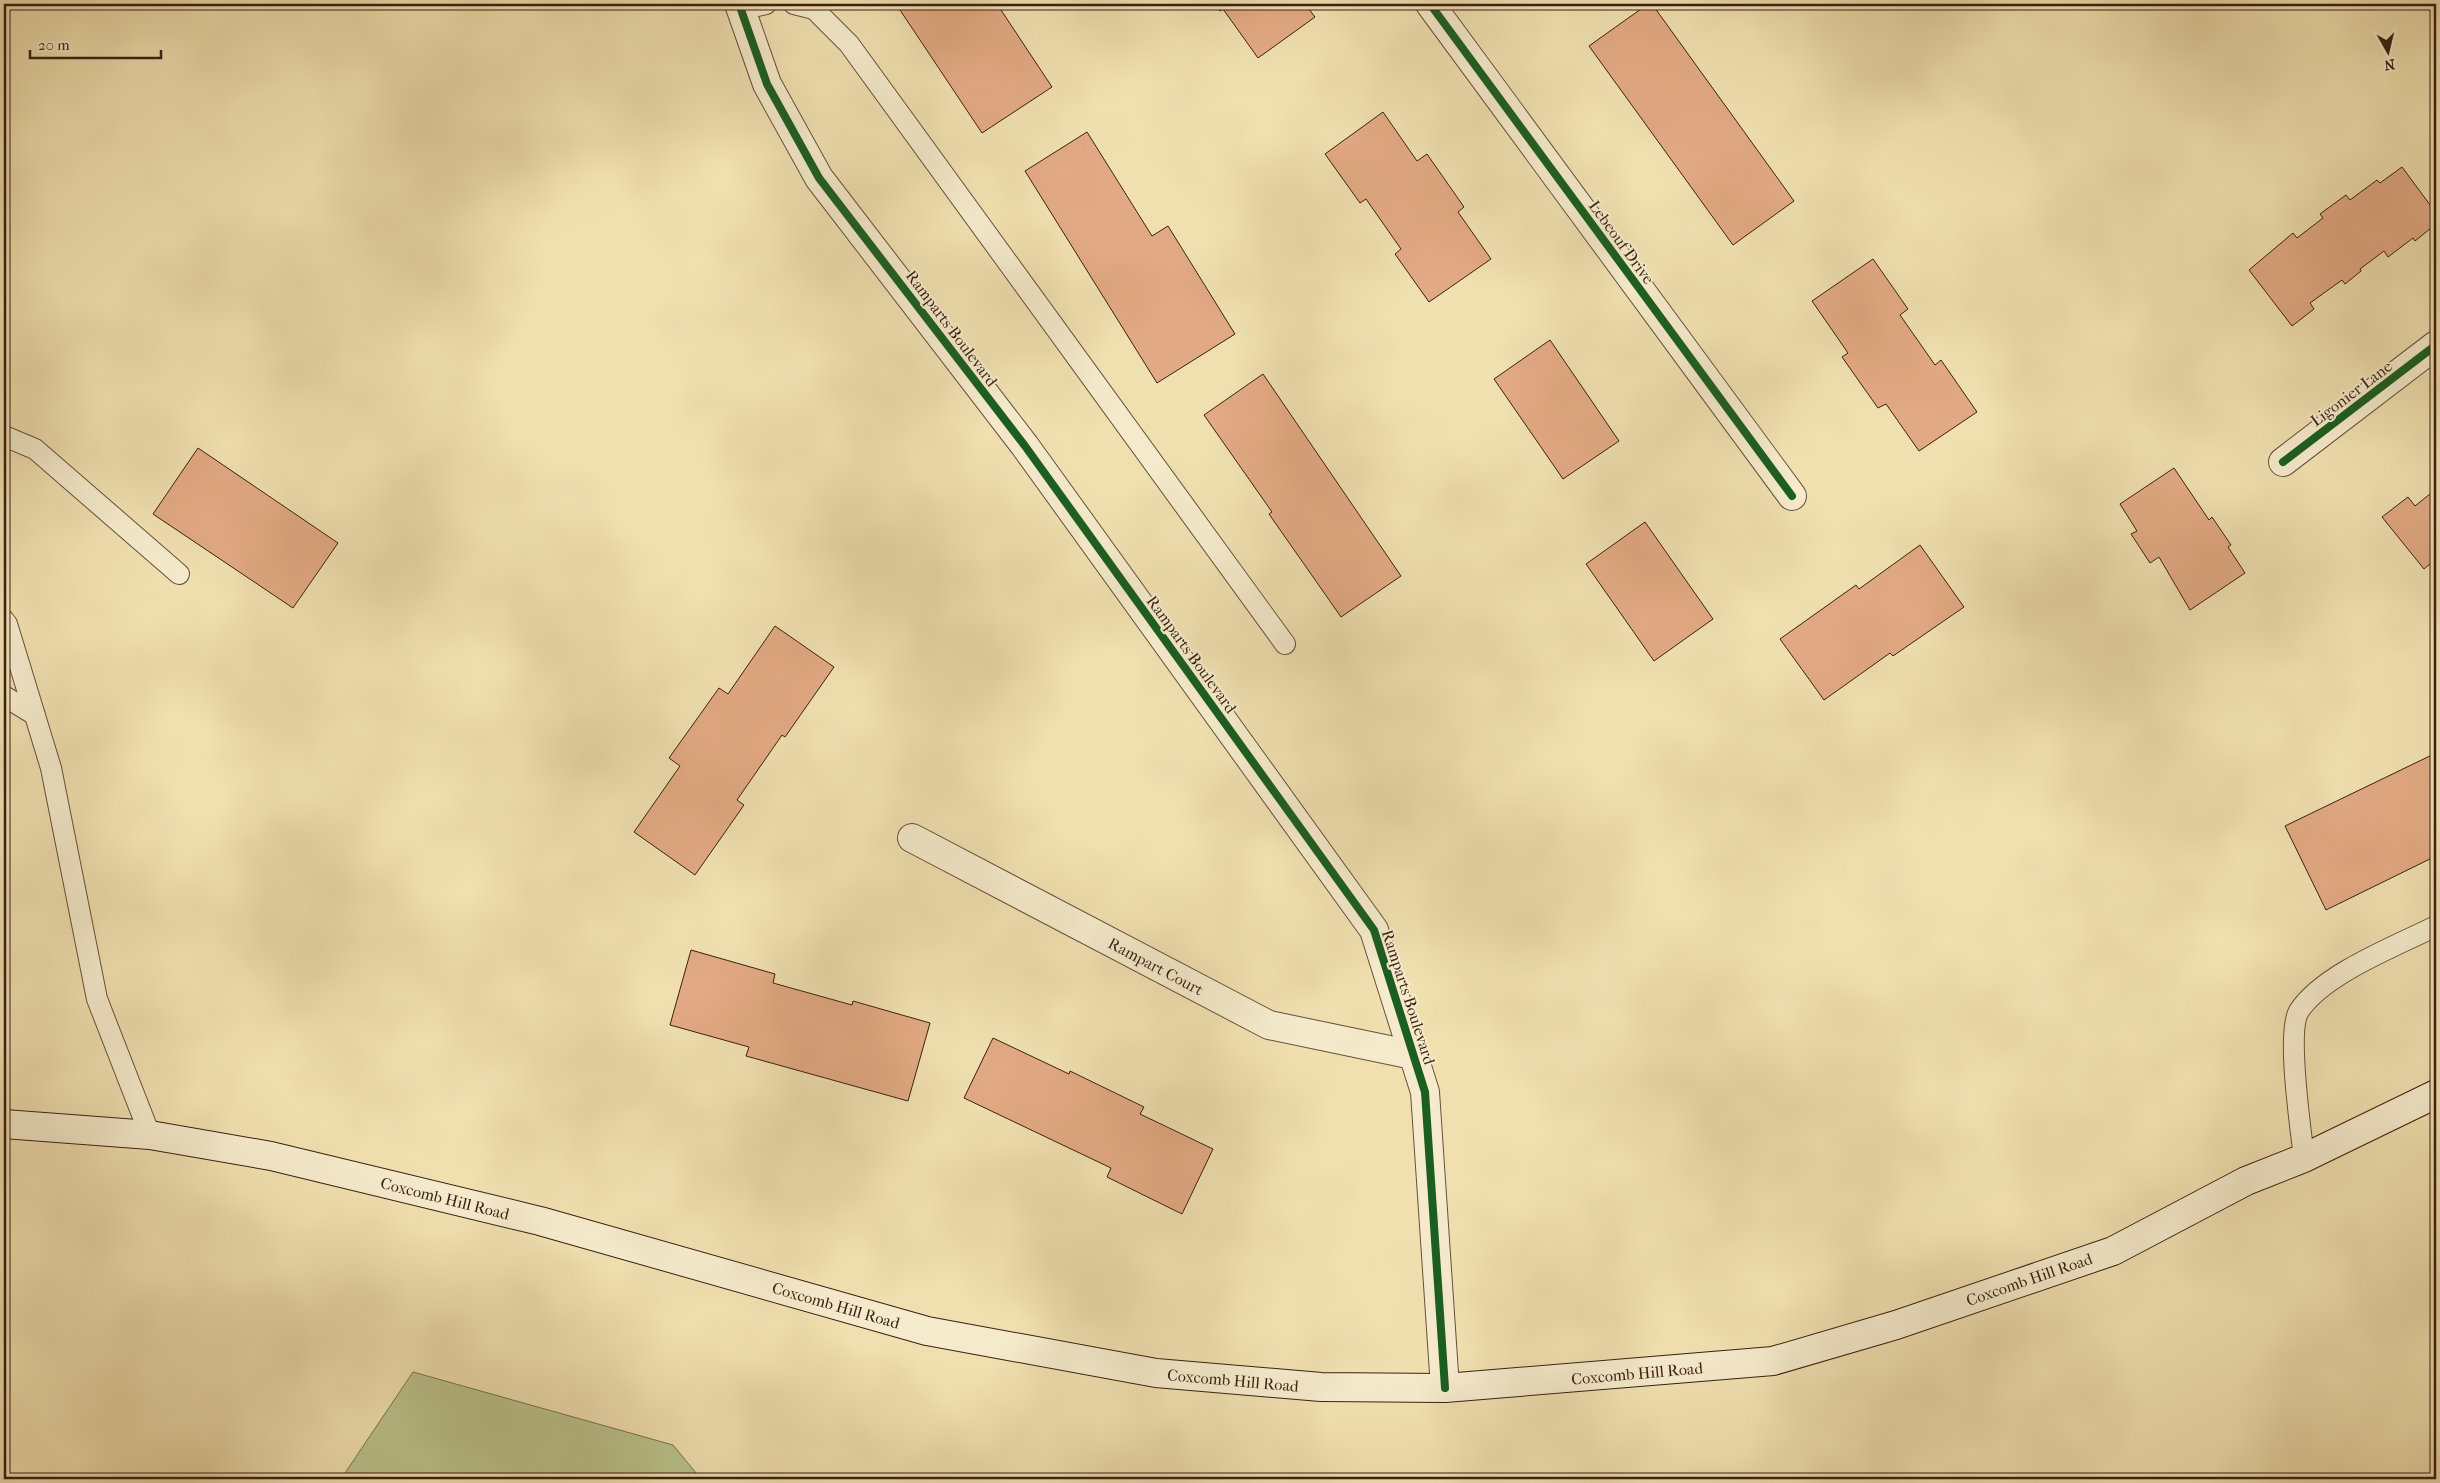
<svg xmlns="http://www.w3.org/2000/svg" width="2440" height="1483" viewBox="0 0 2440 1483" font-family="'IM FELL French Canon',serif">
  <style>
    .green { fill: #bac28b; stroke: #7a704e }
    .building { fill: #e2aa84; stroke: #3b1f11 }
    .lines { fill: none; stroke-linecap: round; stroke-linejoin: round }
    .service-casing { stroke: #684f39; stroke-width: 22 }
    .minor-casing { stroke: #684f39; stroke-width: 30 }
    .secondary-casing { stroke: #3b1f11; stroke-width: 30 }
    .service { stroke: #f5ebcc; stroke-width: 20 }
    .minor { stroke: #f5ebcc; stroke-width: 28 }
    .secondary { stroke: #f5ebcc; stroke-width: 28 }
    .cycleway-casing { stroke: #f5ebcc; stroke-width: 11 }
    .cycleway { stroke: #1b5e20; stroke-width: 8 }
    .labels { text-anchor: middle; stroke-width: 4; stroke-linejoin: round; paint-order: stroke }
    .street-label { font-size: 16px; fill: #3b1f11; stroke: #f5ebcc }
  </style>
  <rect width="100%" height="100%" fill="#f0e0b0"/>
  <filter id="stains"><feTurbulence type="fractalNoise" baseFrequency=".004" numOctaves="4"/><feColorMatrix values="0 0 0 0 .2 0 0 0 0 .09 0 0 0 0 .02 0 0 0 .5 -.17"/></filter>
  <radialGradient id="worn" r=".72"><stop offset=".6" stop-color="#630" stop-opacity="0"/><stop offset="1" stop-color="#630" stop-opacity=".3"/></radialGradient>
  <!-- green -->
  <path class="green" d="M413 1372 673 1445 701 1479H341Z"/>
  <!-- building -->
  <path class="building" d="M896 4H997L1052 87 982 133Z
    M1215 4H1305L1315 17 1258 58 1223 9 1220 11Z
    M1648 4H1652L1794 201 1733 245 1589 46Z
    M1383 112 1417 161 1427 154 1464 207 1458 212 1491 259 1429 302 1395 254 1401 249 1366 199 1360 203 1325 154Z
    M1087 132 1152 236 1168 226 1235 334 1157 383 1025 171Z
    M2402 167 2436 213V224L2415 241 2413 238 2388 257 2384 251 2360 269 2361 271 2345 284 2342 280 2310 303 2314 309 2292 326 2249 270 2293 233 2297 238 2323 218 2320 214 2346 195 2350 200 2377 180 2380 183Z
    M1873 259 1908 309 1900 315 1935 365 1941 360 1977 412 1919 451 1886 404 1878 408 1842 357 1848 353 1812 301Z
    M1550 340 1619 441 1563 479 1494 379Z
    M1263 374 1401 576 1341 617 1269 514 1272 512 1204 415Z
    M198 448 338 543 293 608 153 514Z
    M2174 468 2209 520 2212 517 2231 545 2228 547 2245 573 2190 610 2159 557 2150 563 2131 534 2137 531 2120 504Z
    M2436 489V559L2424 569 2382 517 2408 497 2415 506Z
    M1645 522 1713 619 1654 661 1586 564Z
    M1920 545 1964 607 1893 656 1890 653 1824 700 1780 639 1856 585 1859 589Z
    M775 626 834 667 785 737 782 735 737 800 744 805 695 875 634 832 680 766 669 758 719 688 728 694Z
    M2436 753V856L2326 910 2285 826Z
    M691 950 775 974 773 983 852 1005 853 1001 930 1023 908 1101 746 1056 749 1047 670 1025Z
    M993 1038 1069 1074 1070 1071 1144 1107 1140 1114 1213 1149 1182 1214 1107 1177 1111 1168 964 1098Z"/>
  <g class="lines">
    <defs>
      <path id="service" d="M794 4 814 9 849 44 1285 644
        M740 10 766 4
        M4 436 35 449 179 574
        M4 620 7 624 51 768 97 999 150 1135
        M4 696 35 715
        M2304 1158C2301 1130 2286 1032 2299 1011 2323 974 2396 946 2436 926"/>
      <path id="minor" d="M739 4 767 84 819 178 1025 446 1374 930 1425 1092 1445 1388
        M1430 4 1792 496
        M2283 462 2436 345
        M912 838 1269 1025 1413 1055"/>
      <path id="secondary" d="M4 1124 150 1135 271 1156 540 1221 927 1331 1156 1373 1321 1387 1445 1388 1773 1361 1896 1325 2113 1251 2246 1181 2304 1158 2436 1094"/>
    </defs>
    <!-- service casing -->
    <use href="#service" class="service-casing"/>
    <!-- minor casing -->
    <use href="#minor" class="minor-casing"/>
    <!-- secondary casing -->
    <use href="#secondary" class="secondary-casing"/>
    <!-- service -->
    <use href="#service" class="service"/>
    <!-- minor -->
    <use href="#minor" class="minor"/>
    <!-- secondary -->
    <use href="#secondary" class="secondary"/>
    <defs>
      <path id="cycleway" d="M739 4 767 84 819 178 1025 446 1374 930 1425 1092 1445 1388
        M1430 4 1792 496
        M2283 462 2436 345"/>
    </defs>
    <!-- cycleway casing -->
    <use href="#cycleway" class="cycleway-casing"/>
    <!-- cycleway -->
    <use href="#cycleway" class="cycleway"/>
  </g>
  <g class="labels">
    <!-- street labels -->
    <g class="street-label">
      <text transform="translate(1622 242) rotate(54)" y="6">Lebeouf Drive</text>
      <text transform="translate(952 328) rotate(53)" y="6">Ramparts Boulevard</text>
      <text transform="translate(2351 393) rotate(-37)" y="6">Ligonier Lane</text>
      <text transform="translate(1192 654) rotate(54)" y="6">Ramparts Boulevard</text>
      <text transform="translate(1156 966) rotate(28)" y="6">Rampart Court</text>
      <text transform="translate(1409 997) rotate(72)" y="6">Ramparts Boulevard</text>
      <text transform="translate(445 1198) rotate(14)" y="6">Coxcomb Hill Road</text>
      <text transform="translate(2029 1279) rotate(-19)" y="6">Coxcomb Hill Road</text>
      <text transform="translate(836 1305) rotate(16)" y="6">Coxcomb Hill Road</text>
      <text transform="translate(1637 1373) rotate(-5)" y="6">Coxcomb Hill Road</text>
      <text transform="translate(1233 1380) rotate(5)" y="6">Coxcomb Hill Road</text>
    </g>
  </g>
  <!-- margin -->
  <rect width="2440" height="1483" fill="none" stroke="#f0e0b0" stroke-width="20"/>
  <rect x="5" y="5" width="2430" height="1473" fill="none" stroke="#3b1f11" stroke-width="2.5"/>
  <rect x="10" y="10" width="2420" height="1463" fill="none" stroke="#3b1f11"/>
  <!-- north arrow -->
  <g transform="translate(2388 52) rotate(172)" stroke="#f5ebcc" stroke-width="4" paint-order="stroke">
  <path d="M0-4L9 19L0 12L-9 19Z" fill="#3b1f11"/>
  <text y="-8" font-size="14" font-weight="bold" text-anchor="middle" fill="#3b1f11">N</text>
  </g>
  <!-- scale -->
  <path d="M30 50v8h131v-8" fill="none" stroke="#3b1f11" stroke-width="2.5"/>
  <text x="38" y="50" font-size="15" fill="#3b1f11" stroke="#f5ebcc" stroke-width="4" paint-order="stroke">20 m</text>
  <rect width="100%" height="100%" filter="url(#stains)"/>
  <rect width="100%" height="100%" fill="url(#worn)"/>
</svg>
